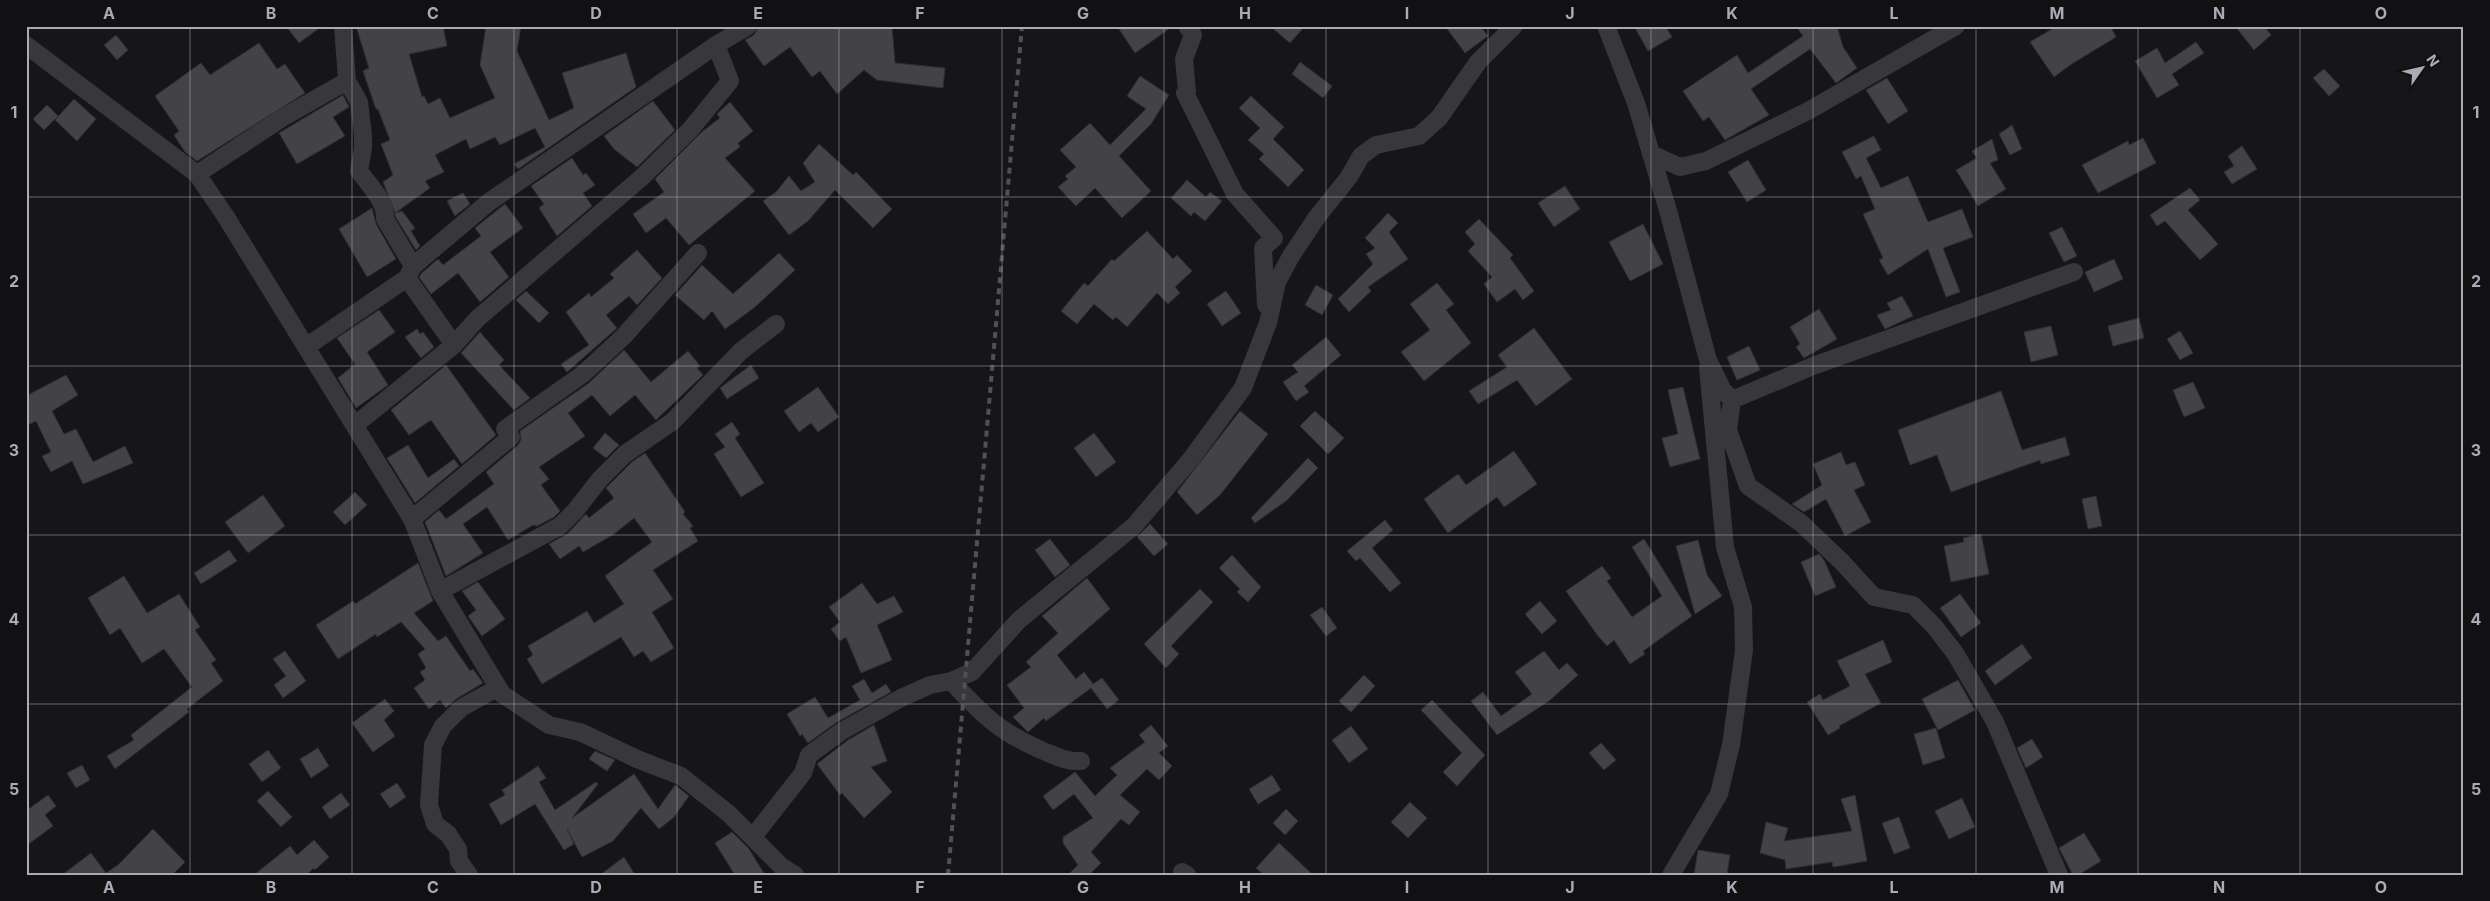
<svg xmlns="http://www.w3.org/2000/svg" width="2490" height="901" viewBox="0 0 2490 901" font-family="Inter,sans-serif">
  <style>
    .building { fill: #434347; stroke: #303033 }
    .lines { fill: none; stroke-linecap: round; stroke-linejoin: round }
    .minor { stroke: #37373c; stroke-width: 18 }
    .rail { stroke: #505156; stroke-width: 4; stroke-dasharray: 6 5; stroke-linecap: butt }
    .grid { fill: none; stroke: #a9abb6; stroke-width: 1; stroke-opacity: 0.55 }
    .neatline { fill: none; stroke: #a9abb6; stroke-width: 2 }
    .grid-label { font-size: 16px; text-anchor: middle; font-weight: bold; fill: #a9abb6 }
  </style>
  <rect width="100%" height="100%" fill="#161517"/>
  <!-- building -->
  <path class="building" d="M286 26H322L299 43Z
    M356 26H443L447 46 409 54 422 97 424 96 428 104 440 98 450 118 495 98 480 65 486 26H521L517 51 549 120 574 108 562 73 626 53 636 87 518 169 514 164 545 147 535 128 500 145 495 137 470 149 466 139 435 155 444 172 425 181 430 188 395 213 383 182 393 175 381 144 390 140 378 109H376L363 71 369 68Z
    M759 26H892L895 63 945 68 943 88 877 80 864 70 837 94 820 71 812 77 790 47 764 66 745 40 754 35Z
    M1117 26H1173L1135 53Z
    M1270 26H1305L1290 43Z
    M1445 26H1480L1488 36 1465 53Z
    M1634 26H1665L1672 37 1648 51Z
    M1796 26H1837L1843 47 1857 68 1836 83 1810 49 1751 89 1769 115 1725 140 1709 117 1703 121 1683 91 1737 55 1748 73 1803 36Z
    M2057 26H2110L2116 37 2070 65 2054 77 2030 42Z
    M2235 26H2264L2271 35 2254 50Z
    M116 35 128 50 117 60 104 45Z
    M2196 42 2204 53 2172 74 2179 85 2157 98 2135 61 2157 48 2165 63Z
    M259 43 277 69 285 64 305 93 197 161 185 152 174 135 179 131 155 96 201 63 210 75Z
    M1300 62 1332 86 1323 98 1292 74Z
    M2324 69 2340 86 2329 96 2313 78Z
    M1140 76 1169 95 1151 124 1119 156 1151 191 1122 218 1095 188 1076 206 1058 187 1068 179 1065 176 1076 167 1060 150 1090 123 1110 145 1146 109 1127 96Z
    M1887 78 1908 111 1888 124 1866 90Z
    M343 95 349 107 333 117 345 136 297 164 279 133Z
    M1251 96 1284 127 1273 139 1304 170 1288 187 1259 159 1264 154 1248 140 1260 128 1239 108Z
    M74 99 96 119 77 141 55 120Z
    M653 101 675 130 637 167 614 149 604 136Z
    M730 102 753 131 738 143 740 147 725 158 755 191 689 245 666 218 646 233 633 214 664 192 655 179 703 131 720 118 717 114Z
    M47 105 58 116 44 130 33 119Z
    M2012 125 2022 149 2010 155 1999 134Z
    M1874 136 1881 150 1866 158 1881 188 1908 176 1928 222 1962 209 1973 237 1943 248 1960 292 1946 297 1928 249 1888 275 1879 260 1883 258 1863 214 1875 209 1861 176 1856 179 1842 152Z
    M2143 138 2156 163 2098 193 2082 165 2128 141 2129 145Z
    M1992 139 1998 160 1990 163 2006 189 1978 206 1956 170 1977 158 1972 151Z
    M819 144 853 175 856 172 892 209 873 228 835 190 808 221 789 235 763 201 776 192 789 176 801 191 815 182 803 163Z
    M2242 146 2257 169 2232 184 2224 172 2234 166 2228 156Z
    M572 158 583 175 586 173 595 185 583 193 592 206 557 236 539 208 544 204 531 186Z
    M1748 160 1766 190 1747 202 1728 172Z
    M1187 180 1206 197 1210 192 1222 201 1205 221 1194 212 1191 216 1171 198Z
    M1565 186 1580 209 1554 227 1538 203Z
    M2190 188 2200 200 2188 210 2218 244 2200 260 2165 221 2157 226 2150 215Z
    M463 193 470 204 455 216 447 201Z
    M505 204 523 228 490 252 509 277 480 302 458 273 431 294 419 277 422 273 438 259 443 265 481 236 475 228Z
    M372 208 376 224 396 259 367 277 339 229Z
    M402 211 415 228 411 231 420 246 416 250 395 216V213Z
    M1388 213 1398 223 1389 232 1408 259 1368 287 1371 291 1349 312 1338 299 1373 264 1366 254 1375 248 1365 238Z
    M1479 219 1513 255 1510 258 1534 291 1523 300 1515 289 1497 302 1484 284 1492 277 1468 251 1475 244 1465 232Z
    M1643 224 1663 264 1630 281 1609 242Z
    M2062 227 2077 256 2064 262 2049 233Z
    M1147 231 1173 259 1177 255 1192 271 1175 287 1180 293 1168 304 1157 293 1127 327 1116 317 1113 320 1094 304 1077 324 1061 311 1084 283 1088 286 1112 259 1114 261Z
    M637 250 662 278 637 305 629 296 606 315 617 328 567 372 561 364 589 345 566 312 589 293 591 297 614 278 610 274Z
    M779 253 795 270 755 307 725 329 712 311 704 320 675 295 702 265 733 294Z
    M2114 259 2123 279 2094 292 2085 272Z
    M1437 283 1454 304 1446 310 1471 343 1424 381 1401 352 1430 330 1410 304Z
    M1316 285 1333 295 1322 315 1305 305Z
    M526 291 549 313 539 323 516 300Z
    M1226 291 1241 313 1222 326 1207 304Z
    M1902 296 1913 316 1885 329 1877 315 1891 310 1887 303Z
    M1819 309 1837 339 1804 358 1796 347 1800 344 1790 327Z
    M379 310 395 332 367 352 388 385 356 408 338 378 355 364 337 338Z
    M2139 318 2144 338 2113 346 2108 326Z
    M2051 326 2058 355 2031 362 2024 332Z
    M1534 328 1572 379 1536 406 1517 380 1478 404 1469 391 1507 367 1498 355Z
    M417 329 420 334 423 332 434 347 421 358 405 337Z
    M2180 331 2193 353 2180 360 2167 339Z
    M480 332 504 360 499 365 530 398 514 410 461 353Z
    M1326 337 1341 355 1304 386 1309 392 1296 401 1283 382 1298 372 1292 365Z
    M1749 346 1760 370 1737 380 1727 357Z
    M624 350 651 382 688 351 700 366 697 368 703 375 656 420 635 395 610 416 592 395 568 413 585 436 539 467 549 479 541 485 560 511 554 517 537 526 533 525 508 540 487 507 463 524 483 553 446 576 425 522 439 510 446 519 494 484 486 472 518 445 521 440 520 431 589 383Z
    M446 365 496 435 462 464 431 420 409 435 391 410Z
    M751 365 759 378 727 399 720 388Z
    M66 375 78 395 52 411 64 434 76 429 93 462 125 446 133 463 83 484 72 461 51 472 42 456 51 452 36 421 26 426V396Z
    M2193 382 2205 408 2184 417 2173 390Z
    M818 387 839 417 818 432 811 423 799 432 784 411Z
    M1683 387 1700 459 1670 467 1662 438 1678 434 1668 390Z
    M2001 391 2022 450 2065 437 2070 455 2041 464 2040 460 1951 492 1937 455 1910 465 1898 430Z
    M1240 411 1268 434 1220 495 1197 515 1177 492Z
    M1315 411 1344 438 1328 454 1300 426Z
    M732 422 740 434 735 438 764 483 741 497 714 454 725 447 715 434Z
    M605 433 619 445 606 458 593 448Z
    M1094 433 1116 462 1096 477 1074 448Z
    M408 445 428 478 454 459 459 466 415 503 387 458Z
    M1514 451 1537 484 1504 507 1497 497 1448 533 1424 499 1458 474 1466 485Z
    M1841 452 1846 465 1855 462 1865 485 1854 490 1871 522 1845 536 1826 499 1804 512 1792 504 1822 485 1813 464Z
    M645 453 685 512 683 514 693 526 690 528 698 541 653 570 673 599 652 612 674 648 651 662 643 651 634 657 621 637 542 684 527 659 533 655 528 646 587 611 594 623 624 604 605 576 652 542 634 518 614 534 583 552 579 546 560 559 549 544 567 534 586 514 589 518 614 498 606 488 632 462Z
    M1308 458 1318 468 1286 501 1255 523 1251 518Z
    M355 492 367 505 345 525 333 512Z
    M263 495 285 526 248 553 225 522Z
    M2096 496 2102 526 2088 529 2082 499Z
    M1385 520 1393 530 1372 548 1401 583 1390 592 1360 558 1356 561 1347 551Z
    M1150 524 1168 544 1154 556 1137 537Z
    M1981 534 1989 574 1951 582 1944 546 1964 542 1963 538Z
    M1050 539 1070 565 1055 577 1035 550Z
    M1644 539 1692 616 1643 651 1645 654 1630 664 1614 640 1607 646 1598 636 1566 591 1602 566 1611 578 1607 581 1632 617 1662 596 1632 547Z
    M1698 540 1707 575 1722 596 1695 614 1676 546Z
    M229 550 237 561 201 584 194 573Z
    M1819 554 1824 560 1836 587 1815 596 1801 562Z
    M1232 555 1261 587 1248 602 1237 592 1240 589 1219 568Z
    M418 563 433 601 414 613 438 641 446 636 470 671 473 669 483 683 456 699 446 708 440 700 429 709 414 688 425 680 420 672 426 668 418 654 425 649 401 622 377 637 376 634 338 659 316 625 353 601 355 604Z
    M124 576 147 613 179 594 200 627 195 630 216 660 211 663 223 681 187 709 189 712 115 769 107 756 134 740 131 735 192 687 164 649 142 663 120 628 110 635 88 598Z
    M1087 578 1110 609 1057 655 1076 679 1084 672 1093 684 1102 678 1119 700 1107 709 1091 688 1046 721 1044 718 1028 732 1013 717 1024 708 1007 685 1031 667 1026 662 1058 633 1042 616Z
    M478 582 505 619 482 636 468 616 476 610 462 591Z
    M862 583 877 604 894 596 903 612 877 625 892 660 861 673 846 637 840 641 831 629 840 622 829 607Z
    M1200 589 1213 602 1171 646 1179 654 1166 668 1144 644Z
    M1960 594 1981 623 1961 637 1940 608Z
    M1540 601 1557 621 1542 634 1525 614Z
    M1322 607 1337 628 1326 636 1310 615Z
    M1883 640 1892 662 1865 674 1881 703 1839 726 1840 728 1828 735 1807 702 1820 694 1823 700 1850 686 1837 661Z
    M2022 644 2032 658 1995 685 1985 671Z
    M285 651 306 681 283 698 274 685 286 676 273 659Z
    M1544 651 1559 670 1567 663 1578 675 1549 701 1497 735 1471 701 1483 692 1501 716 1532 694 1515 672Z
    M1364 675 1375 686 1351 712 1339 701Z
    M864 679 872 693 886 684 891 692 837 722 808 743 802 734 800 736 787 714 815 697 828 718 860 700 852 686Z
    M1958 680 1975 710 1938 730 1922 699Z
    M385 699 394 711 384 720 395 736 373 752 352 723Z
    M1432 700 1485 755 1457 786 1443 772 1462 753 1421 710Z
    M874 725 887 761 871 767 892 792 864 818 842 793 840 795 817 764 848 740Z
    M1151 725 1168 746 1159 753 1172 766 1159 780 1147 769 1120 795 1140 812 1129 825 1121 819 1091 852 1101 863 1089 875H1068L1078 865 1063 843V837L1093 818 1074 794 1053 810 1043 796 1075 772 1095 796 1117 775 1110 768 1145 742 1139 735Z
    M1351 726 1368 749 1349 763 1332 740Z
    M1936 728 1945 758 1923 765 1914 734Z
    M2032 739 2043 757 2026 768 2017 748Z
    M1601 743 1616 760 1604 770 1589 753Z
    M318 748 329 766 311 778 300 759Z
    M268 750 281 768 262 782 249 764Z
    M595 751 615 760 607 771 589 759Z
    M82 765 90 780 76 788 67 773Z
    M538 766 546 778 539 782 555 810 596 782 598 784 572 818 634 774 658 809 675 785 689 796 674 817 659 829 641 808 613 841 582 857 567 829 574 844 564 850 535 804 501 825 489 804 505 795 502 790Z
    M1272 775 1281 790 1258 804 1249 789Z
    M397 783 406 797 390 808 380 794Z
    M268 791 292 817 281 827 257 801Z
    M341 793 350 805 330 819 322 807Z
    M48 795 56 806 45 815 53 826 26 846V811Z
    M1855 795 1867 861 1833 867 1832 862 1786 869 1785 860 1760 853 1766 822 1788 828 1784 841 1852 831 1841 799Z
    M1962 798 1975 827 1949 839 1935 811Z
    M1410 802 1427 818 1408 838 1391 822Z
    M1286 809 1298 821 1285 835 1273 823Z
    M1899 817 1910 848 1894 854 1882 823Z
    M153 829 185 862 172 875H62L91 853 106 873 118 865Z
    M732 832 749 849 765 875H735L715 843Z
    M2084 833 2101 861 2078 875H2073L2059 848Z
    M314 840 329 857 315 870 314 868 306 875H254L290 846 297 855Z
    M1279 843 1313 875H1264L1256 868Z
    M1698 850 1730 855 1727 875H1694Z
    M624 857 635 875H600Z"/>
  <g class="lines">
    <!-- minor -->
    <path class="minor" d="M343 26 347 81 359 102 363 135V148L359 171C369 185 386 201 385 219L413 266
      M1187 26 1193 35 1184 59 1187 91 1185 93 1235 194 1274 238 1263 248 1266 305
      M1606 26 1636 103 1669 214 1708 360 1722 389 1732 400 1728 430 1748 486 1801 523 1842 562 1874 597 1913 605 1934 626 1955 653 1995 722 2059 875
      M26 45 197 174 226 217 412 519 440 591 502 694 549 725 580 732 637 759 681 776 728 813 781 866 795 875
      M1651 154 1680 167 1706 161 1808 111 1956 26
      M197 174 282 118 347 81
      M407 278 454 345
      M306 347 407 278 413 266 489 202 716 45 748 26
      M1732 400 1813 366 2074 272
      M355 425 454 345 477 319 641 178 690 130 730 81 716 45
      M412 519 511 437 505 429 583 374 623 337 698 253
      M440 591 560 526 575 511 600 479 625 454 672 422 741 351 776 324
      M951 681C983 715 998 731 1041 750 1056 756 1066 762 1081 761
      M753 837 803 773 809 755 842 731 901 698 930 685 951 681 972 672 1019 620 1134 526 1191 459 1243 388 1268 323 1277 282 1291 256 1317 217 1349 177 1361 156 1376 145 1419 136 1439 118 1478 62 1514 26
      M1182 872 1187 875
      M469 875 459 861 458 849 448 834 435 824 429 805 433 745 443 726 461 708 497 688
      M1671 875 1719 794 1731 745 1744 650 1743 607 1725 547 1708 368"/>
    <!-- rail -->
    <path class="rail" d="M948 875 1022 26"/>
  </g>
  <!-- grid -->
  <path class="grid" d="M190 26V875M352 26V875M514 26V875M677 26V875M839 26V875M1002 26V875M1164 26V875M1326 26V875M1488 26V875M1651 26V875M1813 26V875M1976 26V875M2138 26V875M2300 26V875M26 197H2464M26 366H2464M26 535H2464M26 704H2464"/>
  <!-- border -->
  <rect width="2490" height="901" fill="none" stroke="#111012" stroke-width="55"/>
  <!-- north arrow -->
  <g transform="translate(2422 68) rotate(56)" stroke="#111012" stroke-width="4" paint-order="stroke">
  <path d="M0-4L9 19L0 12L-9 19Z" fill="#a9abb6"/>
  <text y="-8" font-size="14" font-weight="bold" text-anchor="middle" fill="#a9abb6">N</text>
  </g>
  <rect x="28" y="28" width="2434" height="846" class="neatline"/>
  <g class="grid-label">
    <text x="109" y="19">A</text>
    <text x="271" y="19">B</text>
    <text x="433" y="19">C</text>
    <text x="596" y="19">D</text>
    <text x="758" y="19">E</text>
    <text x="920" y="19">F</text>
    <text x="1083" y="19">G</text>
    <text x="1245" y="19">H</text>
    <text x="1407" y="19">I</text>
    <text x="1570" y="19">J</text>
    <text x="1732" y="19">K</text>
    <text x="1894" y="19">L</text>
    <text x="2057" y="19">M</text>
    <text x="2219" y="19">N</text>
    <text x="2381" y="19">O</text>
    <text x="14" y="118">1</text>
    <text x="2476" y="118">1</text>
    <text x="14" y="287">2</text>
    <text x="2476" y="287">2</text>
    <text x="14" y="456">3</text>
    <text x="2476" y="456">3</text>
    <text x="14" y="625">4</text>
    <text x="2476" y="625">4</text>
    <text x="14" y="795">5</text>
    <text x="2476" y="795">5</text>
    <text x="109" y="893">A</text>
    <text x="271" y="893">B</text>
    <text x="433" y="893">C</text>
    <text x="596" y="893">D</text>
    <text x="758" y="893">E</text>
    <text x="920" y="893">F</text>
    <text x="1083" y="893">G</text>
    <text x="1245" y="893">H</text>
    <text x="1407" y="893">I</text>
    <text x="1570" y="893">J</text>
    <text x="1732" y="893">K</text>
    <text x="1894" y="893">L</text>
    <text x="2057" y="893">M</text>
    <text x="2219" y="893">N</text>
    <text x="2381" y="893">O</text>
  </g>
</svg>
